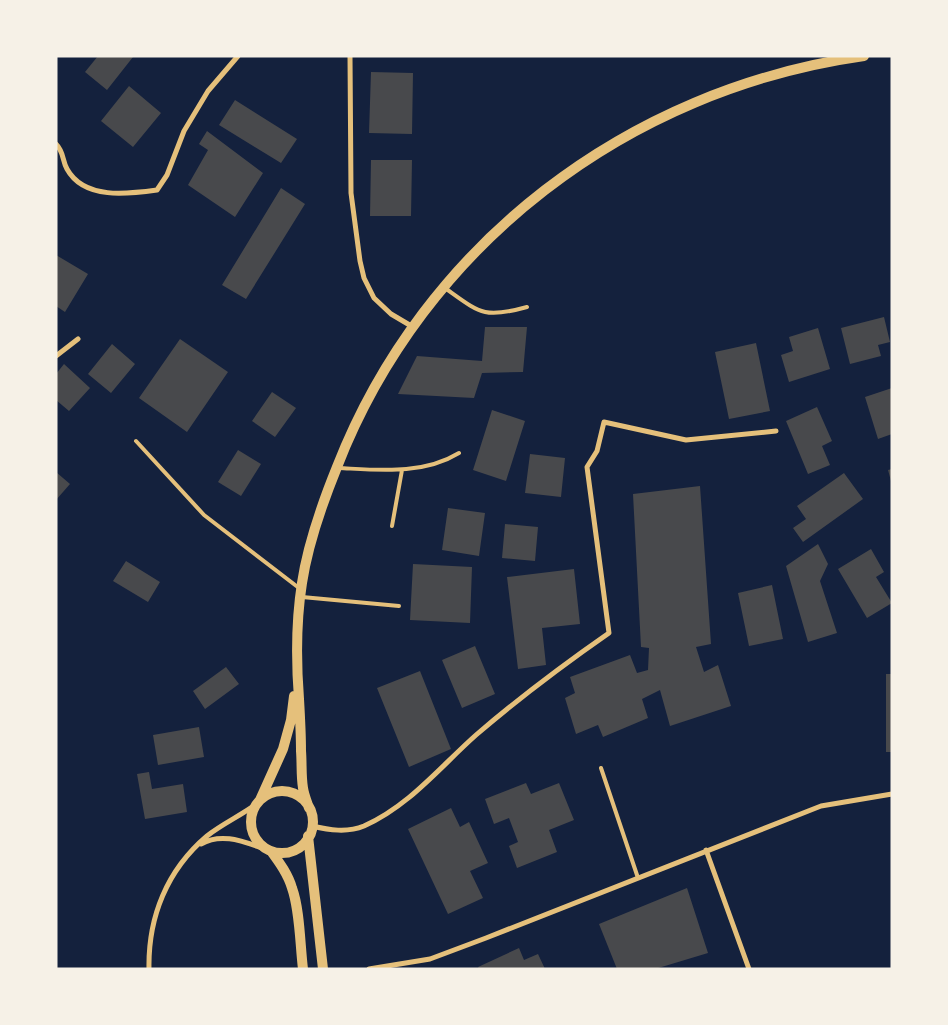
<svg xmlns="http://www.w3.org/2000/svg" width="948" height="1025" viewBox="0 0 948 1025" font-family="Arial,sans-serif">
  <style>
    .building { fill: #48494c }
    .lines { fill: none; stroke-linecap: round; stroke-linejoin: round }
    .service { stroke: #e5c07b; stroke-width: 4 }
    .minor { stroke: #e5c07b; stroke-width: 5 }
    .secondary { stroke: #e5c07b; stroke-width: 10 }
  </style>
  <rect width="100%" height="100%" fill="#14213d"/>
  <!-- building -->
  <path class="building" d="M98 56H132L133 57 107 90 85 72Z
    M371 72 413 73 412 134 369 133Z
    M129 86 161 113 133 147 101 121Z
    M235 100 297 139 281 163 219 125Z
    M207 131 263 173 235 217 188 185 208 150 199 144Z
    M371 160H412L411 216H370Z
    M281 188 305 204 246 299 222 285Z
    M56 255 88 274 65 312 56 306Z
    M884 317 890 342 878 345 881 356 850 364 841 328Z
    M485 327H527L523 372 482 373 474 398 398 394 417 356 482 361Z
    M818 328 830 369 789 382 781 355 793 351 789 337Z
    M180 339 228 372 187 432 139 398Z
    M756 343 770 411 729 419 715 352Z
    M112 344 135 364 111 393 88 374Z
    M64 364 90 388 69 411 56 400V374Z
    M892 388V434L878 439 865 397Z
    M272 392 296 408 275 437 252 421Z
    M817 407 832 441 822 446 830 465 808 474 786 421Z
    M492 410 525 421 506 481 473 470Z
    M238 450 261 464 241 496 218 482Z
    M530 454 565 458 561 497 525 493Z
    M892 469V481H891L888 470Z
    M56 472 70 484 56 500Z
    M844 473 863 499 803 542 793 528 806 519 797 506Z
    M700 486 711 644 696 647 704 672 718 665 731 706 670 726 660 690 642 699 648 718 603 737 598 725 576 734 565 698 575 693 570 677 630 655 637 673 648 670 649 648 641 647 633 494Z
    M448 508 485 513 479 556 442 550Z
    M505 524 538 527 535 561 502 558Z
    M818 544 828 564 820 581 837 633 808 642 786 566Z
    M871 549 884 572 876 577 892 603 867 618 838 569Z
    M126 561 160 582 148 602 113 581Z
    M413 564 472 567 470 623 410 620Z
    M574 569 580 624 542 628 546 665 518 669 507 577Z
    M772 585 783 639 749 646 738 593Z
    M475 646 495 694 462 708 442 660Z
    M226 667 239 684 205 709 193 691Z
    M420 671 451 749 409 767 377 688Z
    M886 674H892V752H886Z
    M199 727 204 757 158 765 153 735Z
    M149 772 152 789 183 784 187 812 145 819 137 774Z
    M526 783 531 794 559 783 574 820 549 830 557 852 517 868 509 846 518 842 509 818 494 824 485 799Z
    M451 808 460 827 469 822 488 863 470 871 483 898 448 914 408 829Z
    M687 888 708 953 655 969H617L599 924Z
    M519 948 524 960 538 954 545 969H479L478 967Z"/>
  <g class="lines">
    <!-- service -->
    <path class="service" d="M445 288C480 313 484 319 527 307
      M136 441 204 515 299 588
      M339 468C379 470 423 475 459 453
      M392 526 402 470
      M302 597 399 606
      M601 768 638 878"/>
    <!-- minor -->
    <path class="minor" d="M350 56 351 193 360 261 364 278 374 298 391 314 413 327
      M56 144C64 152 62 160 67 169 84 200 128 194 157 190L167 175 184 131 208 91 238 56
      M56 356 78 339
      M312 826C329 830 347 833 364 826 409 806 440 767 476 735 518 699 563 665 609 633L587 467 597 451 604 422 686 440 776 431
      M201 844C222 832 244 842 265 849
      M706 850 749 969
      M149 969C148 917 167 870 207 836 222 824 242 815 258 803
      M369 969 430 959 486 938 821 806 892 794"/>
    <!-- secondary -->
    <path class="secondary" d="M251 822a31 31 0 1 1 62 0a31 31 0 1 1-62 0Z
      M260 800 283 749 291 720 294 696
      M309 808C307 802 304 795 303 788 301 776 302 763 301 751 301 734 300 716 299 699 296 660 296 621 302 583 308 543 322 504 337 467 424 244 628 89 864 56
      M308 836 323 969
      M271 851C279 862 288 874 292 888 300 910 300 945 303 969"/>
  </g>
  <!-- border -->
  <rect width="948" height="1025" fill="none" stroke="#f6f1e7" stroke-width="115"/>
</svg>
